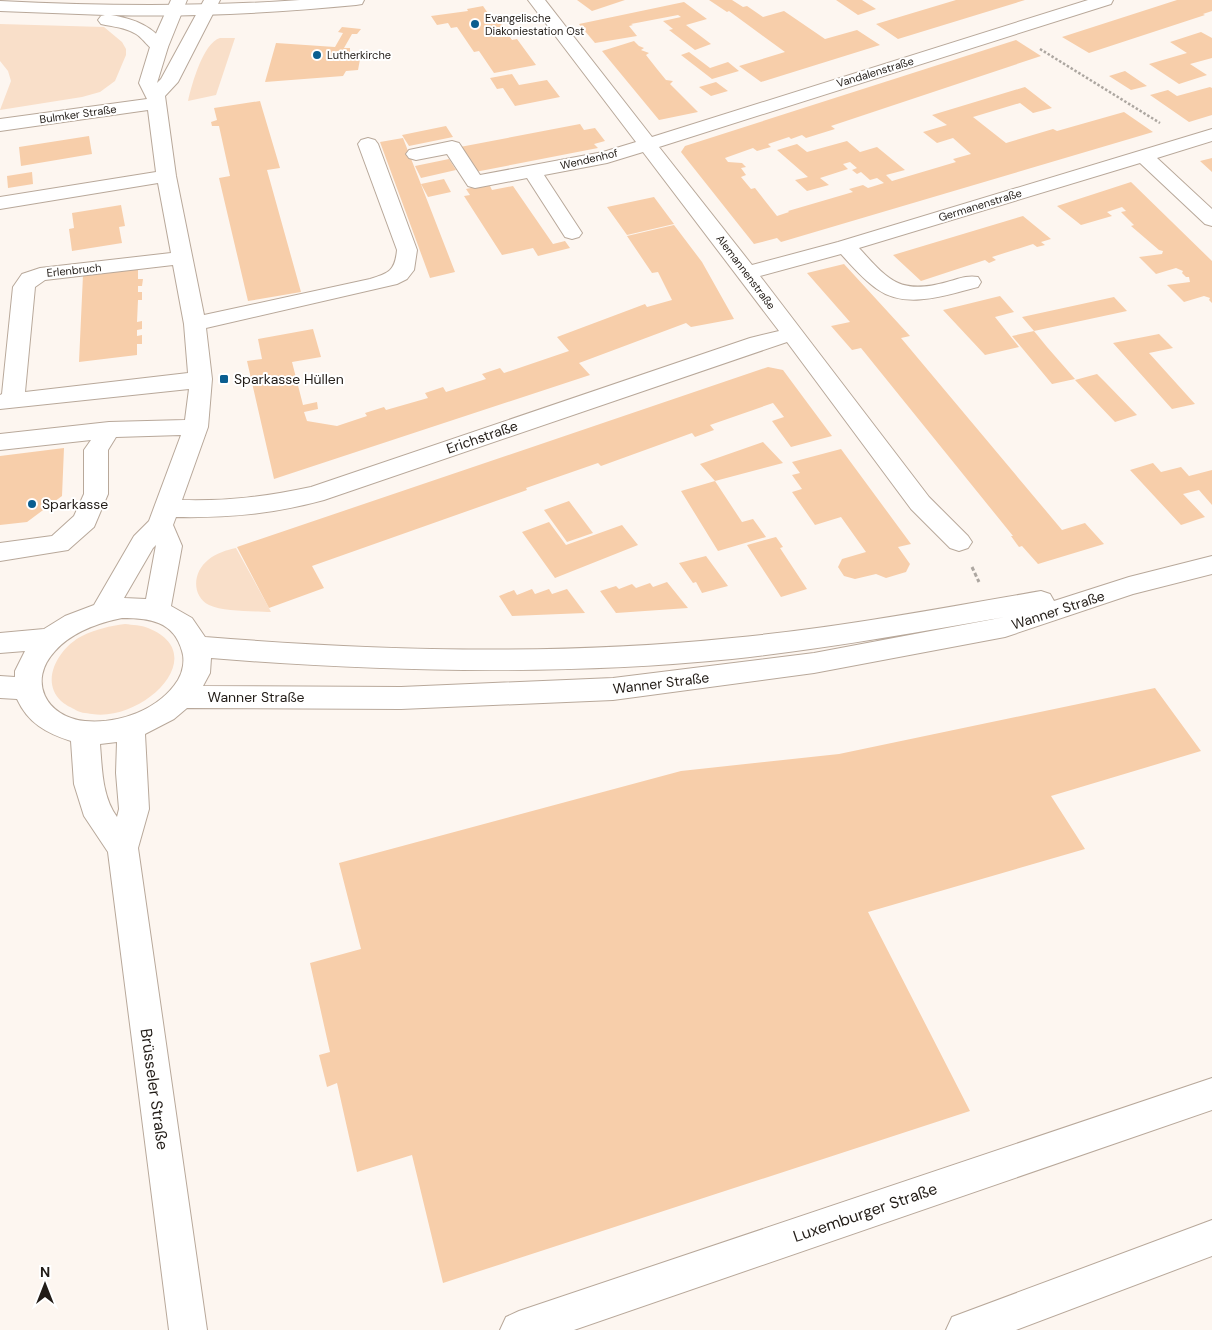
<svg xmlns="http://www.w3.org/2000/svg" width="1212" height="1330" viewBox="0 0 1212 1330" font-family="'DM Sans',sans-serif">
  <style>
    .green { fill: #f9dfc9 }
    .building { fill: #f7ceaa }
    .lines { fill: none; stroke-linecap: round; stroke-linejoin: round }
    .minor-casing { stroke: #b8a89a; stroke-width: 2 }
    .major-casing { stroke: #b8a89a; stroke-width: 2 }
    .path-far1 { stroke: #ada7a1; stroke-width: 2.5; stroke-dasharray: 2.5 2; stroke-linecap: butt }
    .path { stroke: #ada7a1; stroke-width: 3; stroke-dasharray: 4 2.5; stroke-linecap: butt }
    .minor { fill: #fff; fill-rule: evenodd }
    .major { fill: #fff; fill-rule: evenodd }
    .poi-dot { fill: #0a5e90; stroke: #fff; stroke-width: 2 }
    .labels { text-anchor: middle; stroke-width: 4; stroke-linejoin: round; paint-order: stroke }
    .far-poi-label { font-size: 11px; fill: #221c17; stroke: #fff; text-anchor: start }
    .far-street-label { font-size: 11px; fill: #221c17; stroke: #fff }
    .poi-label { font-size: 14px; fill: #221c17; stroke: #fff; text-anchor: start }
    .street-label { font-size: 14px; fill: #221c17; stroke: #fff }
    .near-street-label { font-size: 16px; fill: #221c17; stroke: #fff }
  </style>
  <rect width="100%" height="100%" fill="#fdf6f0"/>
  <!-- green -->
  <path class="green" d="M0 24 104 27 122 42 126 49V55L115 81 100 92 82 97 0 110 11 81 8 71 0 61Z
    M220 38H235L216 95 188 101C192 84 203 43 220 38Z
    M236 548 269 608 271 612C254 611 224 612 209 605 191 595 193 572 208 560 216 553 227 550 236 548Z
    M125 624C133 625 141 625 148 628 213 654 144 722 92 714 86 713 79 713 74 709 70 707 64 704 61 701 39 680 60 647 82 636 96 629 110 626 125 624Z"/>
  <!-- building -->
  <path class="building" d="M577 0H625L592 11Z
    M709 0H732L743 7 747 6 763 17 784 11 825 39 857 30 880 45 761 82 739 66 785 52 729 11 727 12Z
    M836 0H862L876 9 858 15Z
    M956 0H1025L898 39 876 24Z
    M1177 0H1212V11L1203 14 1205 15 1089 53 1062 37Z
    M684 2 707 19 686 25 711 44 695 50 669 30 673 29 663 21 681 17 678 15 631 24 633 25 629 26 637 36 595 43 579 24Z
    M483 6 494 22 499 21 512 40 517 39 536 65 494 73 479 51 474 52 457 27 451 28 448 23 437 25 431 16 468 11 467 9Z
    M342 27 361 29 357 34H352L344 48H350V54H361L358 70 346 71 343 76 265 82 276 43 335 47 343 33 338 32Z
    M1201 32 1212 38V58L1190 64 1207 75 1179 84 1149 64 1187 53 1170 42Z
    M1016 40 1041 56 831 126 835 129 806 138 802 135 791 139 789 137 768 144 771 147 757 151 753 148 725 158 728 162 742 163 746 167 741 168 746 175 741 177 751 189 755 188 777 216 789 212 788 211 853 192 849 189 863 185 868 188 884 183 877 178 870 180 861 172 857 174 852 170 857 168 850 162 843 164 848 169 820 178 829 185 807 191 795 180 808 177 777 150 797 144 807 152 847 141 860 152 877 147 905 170 886 175 892 181 956 162 953 159 971 154 953 138 937 143 923 132 947 125 932 115 1025 87 1052 108 1033 113 1020 103 973 117 1006 143 1053 129 1057 131 1124 112 1153 132 781 242 777 238 754 244 681 152 685 146Z
    M634 41 639 46 644 48 641 50 649 53 646 55 657 69 666 80 673 81 670 84 698 112 659 120 602 51Z
    M689 52 710 68 728 62 739 71 712 79 681 55Z
    M1125 71 1147 86 1131 90 1109 76Z
    M512 74 519 85 547 80 560 97 515 106 503 88 497 89 490 78Z
    M716 82 728 91 711 96 699 87Z
    M1210 87 1212 88V115L1189 122 1150 95 1168 90 1177 96Z
    M260 101 280 168 267 170 301 292 248 301 219 178 230 176 219 126H212L211 122 217 120 214 108Z
    M580 124 584 130 595 128 605 141 594 144 598 148 475 172 460 147Z
    M446 126 453 137 409 146 402 135Z
    M89 136 92 154 21 166 19 147Z
    M403 138 455 272 430 278 380 142Z
    M1212 158V172L1200 161Z
    M449 159 456 170 421 178 415 166Z
    M32 172 33 184 8 188 7 176Z
    M444 179 451 192 428 197 421 184Z
    M1131 182 1212 261V303L1209 300 1210 298 1204 296 1184 302 1167 285 1190 282 1189 277H1186L1182 273 1183 271 1176 268 1156 274 1139 257 1162 254 1163 251 1159 250 1131 226 1134 225 1121 212 1126 211 1122 207 1107 212 1112 216 1081 225 1057 206Z
    M489 184 492 190 513 186 553 244 565 241 570 248 538 256 533 248 502 255 464 196 470 195 466 189Z
    M654 197 674 224 627 235 607 207Z
    M121 205 125 226 119 227 122 243 72 251 69 229 74 228 72 213Z
    M1023 216 1051 239 1041 242 1045 245 1037 247 1033 244 992 257 996 260 989 263 985 260 921 281 893 255Z
    M674 225 702 262 734 319 691 327 686 323 579 363 590 375 274 479 247 361 262 359 258 339 313 329 321 357 292 362 303 405 317 402 318 409 304 412 307 421 337 426 367 416 365 413 384 407 386 410 428 398 425 393 443 387 446 392 486 379 482 374 500 368 504 373 569 351 557 337 645 304 647 307 672 300 658 272 652 273 627 236Z
    M844 264 910 336 901 338 1062 530 1085 523 1104 544 1038 564 1022 546 1019 547 1011 536H1013L861 348 852 350 831 326 850 322 807 273Z
    M138 269V279H143L142 286H138V292H142V300H138L137 322 142 321V329L137 330V336L142 335V344H137V355L79 362 83 275Z
    M1000 296 1014 312 995 317 1019 347 985 355 943 310Z
    M1114 297 1127 311 1034 331 1022 317Z
    M1034 331 1047 347 1075 379 1052 384 1012 336Z
    M1159 334 1173 348 1149 353 1195 404 1172 409 1113 343Z
    M768 367 783 370 832 436 791 447 772 421 784 417 773 403 710 425 714 430 695 437 692 433 601 466 598 463 526 488 527 490 312 566 324 588 269 608 237 547Z
    M1097 374 1105 382 1137 415 1115 422 1075 380Z
    M763 442 783 463 715 481 700 464Z
    M64 448 62 496 27 522 0 525V456Z
    M841 449 911 544 898 547 910 564 906 572 886 578 876 574 855 579 844 576 838 567 842 559 866 552 841 517 815 525 792 492 802 489 792 475 800 473 792 462Z
    M1153 463 1161 472 1181 467 1189 476 1212 470V505L1199 490 1183 494 1205 517 1181 525 1130 470Z
    M715 481 742 522 753 519 766 537 718 551 681 491Z
    M569 501 593 533 567 542 544 510Z
    M549 522 566 545 622 525 638 545 555 578 522 532Z
    M776 537 783 547 780 548 807 589 781 597 747 545Z
    M706 556 728 586 702 593 696 582 693 583 679 563Z
    M667 582 688 608 616 613 600 591 616 586 619 589 632 584 636 588 650 583 653 587Z
    M532 589 535 594 549 589 552 594 567 589 585 613 512 616 499 596 514 590 517 595Z
    M1155 688 1201 751 1051 796 1085 849 868 912 970 1111 443 1283 412 1155 357 1172 337 1083 327 1087 319 1055 330 1052 310 963 361 949 339 863 681 771 839 754Z"/>
  <g class="lines">
    <defs>
      <path id="minor" d="M171 0H187L168 47 157 83 161 79 204 0H220L178 82 165 96 176 176 204 315 370 279C389 273 395 271 397 250L358 144 361 140 368 138 375 140 378 144 417 250 414 270 407 279 397 284 206 328 212 379 208 427 182 500C229 501 264 497 311 487L750 338 779 331 643 152 607 163 544 175 582 233 579 237 572 239 565 237 527 178 475 188 468 186 447 154 416 160 409 158 406 154 409 150 452 141 459 143 480 175 603 152 636 142 528 0H545L652 137 1088 0H1113L1111 4 659 147 752 265 838 242 1212 129V141L1157 158 1212 209V226L1205 224 1140 163 859 248C889 281 900 295 947 282 958 279 967 275 978 277L981 282 978 287C946 295 906 310 877 289 863 279 852 266 841 254L760 276 929 497 968 536 972 542 968 548 959 551 950 548 911 509 787 342 324 500C273 514 228 518 176 517L173 525 182 546 171 606 192 618 205 637C380 651 557 656 732 638 836 628 938 609 1041 591L1050 594 1054 601 1129 577 1212 556V574L1133 594 1005 637 814 673 613 700 401 709 187 708 174 719 145 734 149 809 138 848 207 1330H169L108 852 84 816 74 784 71 741C46 733 28 723 17 699L0 698V676L15 677V671L25 651 0 653V633L44 629 65 616 94 605 134 536 149 521 181 435 116 437 108 450V494L94 527 68 550 0 561V543L52 536 74 516 84 494V450L91 440 0 450V434L109 422 185 420 189 389 0 409V395L2 394 13 287 22 274 40 268 171 253 158 183 0 209V197L156 172 148 110 0 131V119L147 99 139 83 150 47ZM173 265 184 324 188 373 25 392 35 287 45 280ZM156 545 146 599 124 598 153 548ZM1005 617 814 653 613 678 401 687 203 686 210 673 211 658C384 672 559 676 732 659 824 649 914 633 1005 617ZM122 618C149 618 174 621 182 651 185 660 183 672 178 680 159 710 119 724 85 721 46 717 27 681 55 651 72 632 98 623 122 618ZM117 742 116 773 119 809 117 817C102 797 102 768 100 744Z
        M1212 1078V1110L574 1330H500L506 1317 519 1311Z
        M1212 1220V1256L1016 1330H946L952 1317Z"/>
      <path id="major" d="M300 0H364L362 4 356 5C274 13 193 17 111 15 135 19 153 26 168 47L165 51C150 54 147 41 136 34 125 27 113 27 101 24L98 20 101 16 105 15 0 11V1C100 6 200 7 300 0Z"/>
    </defs>
    <!-- minor casing -->
    <use href="#minor" class="minor-casing"/>
    <!-- major casing -->
    <use href="#major" class="major-casing"/>
    <!-- path-far1 -->
    <path class="path-far1" d="M1040 49 1160 123"/>
    <!-- path -->
    <path class="path" d="M972 567 979 582"/>
    <!-- minor -->
    <use href="#minor" class="minor"/>
    <!-- major -->
    <use href="#major" class="major"/>
  </g>
  <!-- markers -->
  <g class="poi-dot">
    <circle cx="475" cy="24" r="5"/>
    <circle cx="317" cy="55" r="5"/>
    <rect x="219" y="374" width="10" height="10" rx="2.5"/>
    <circle cx="32" cy="504" r="5"/>
  </g>
  <g class="labels">
    <!-- far-poi labels -->
    <g class="far-poi-label">
      <text x="485" y="22">Evangelische<tspan x="485" dy="13">Diakoniestation Ost</tspan></text>
      <text x="327" y="59">Lutherkirche</text>
    </g>
    <!-- far-street labels -->
    <g class="far-street-label">
      <text transform="translate(875 72) rotate(-17)" y="4">Vandalenstraße</text>
      <text transform="translate(78 114) rotate(-8)" y="4">Bulmker Straße</text>
      <text transform="translate(589 159) rotate(-13)" y="4">Wendenhof</text>
      <text transform="translate(980 205) rotate(-17)" y="4">Germanenstraße</text>
      <text transform="translate(74 270) rotate(-6)" y="4">Erlenbruch</text>
      <text transform="translate(746 272) rotate(53)" y="4">Alemannenstraße</text>
    </g>
    <!-- poi labels -->
    <g class="poi-label">
      <text x="234" y="384">Sparkasse Hüllen</text>
      <text x="42" y="509">Sparkasse</text>
    </g>
    <!-- street labels -->
    <g class="street-label">
      <text transform="translate(482 437) rotate(-19)" y="5">Erichstraße</text>
      <text transform="translate(1058 610) rotate(-18)" y="5">Wanner Straße</text>
      <text transform="translate(661 683) rotate(-7)" y="5">Wanner Straße</text>
      <text x="256" y="702">Wanner Straße</text>
    </g>
    <!-- near-street labels -->
    <g class="near-street-label">
      <text transform="translate(155 1089) rotate(82)" y="6">Brüsseler Straße</text>
      <text transform="translate(865 1212) rotate(-19)" y="6">Luxemburger Straße</text>
    </g>
  </g>
  <!-- north arrow -->
  <g transform="translate(45 1285)" stroke="#ffffff" stroke-width="4" paint-order="stroke">
  <path d="M0-4L9 19L0 12L-9 19Z" fill="#221c17"/>
  <text y="-8" font-size="14" font-weight="bold" text-anchor="middle" fill="#221c17">N</text>
  </g>
</svg>
